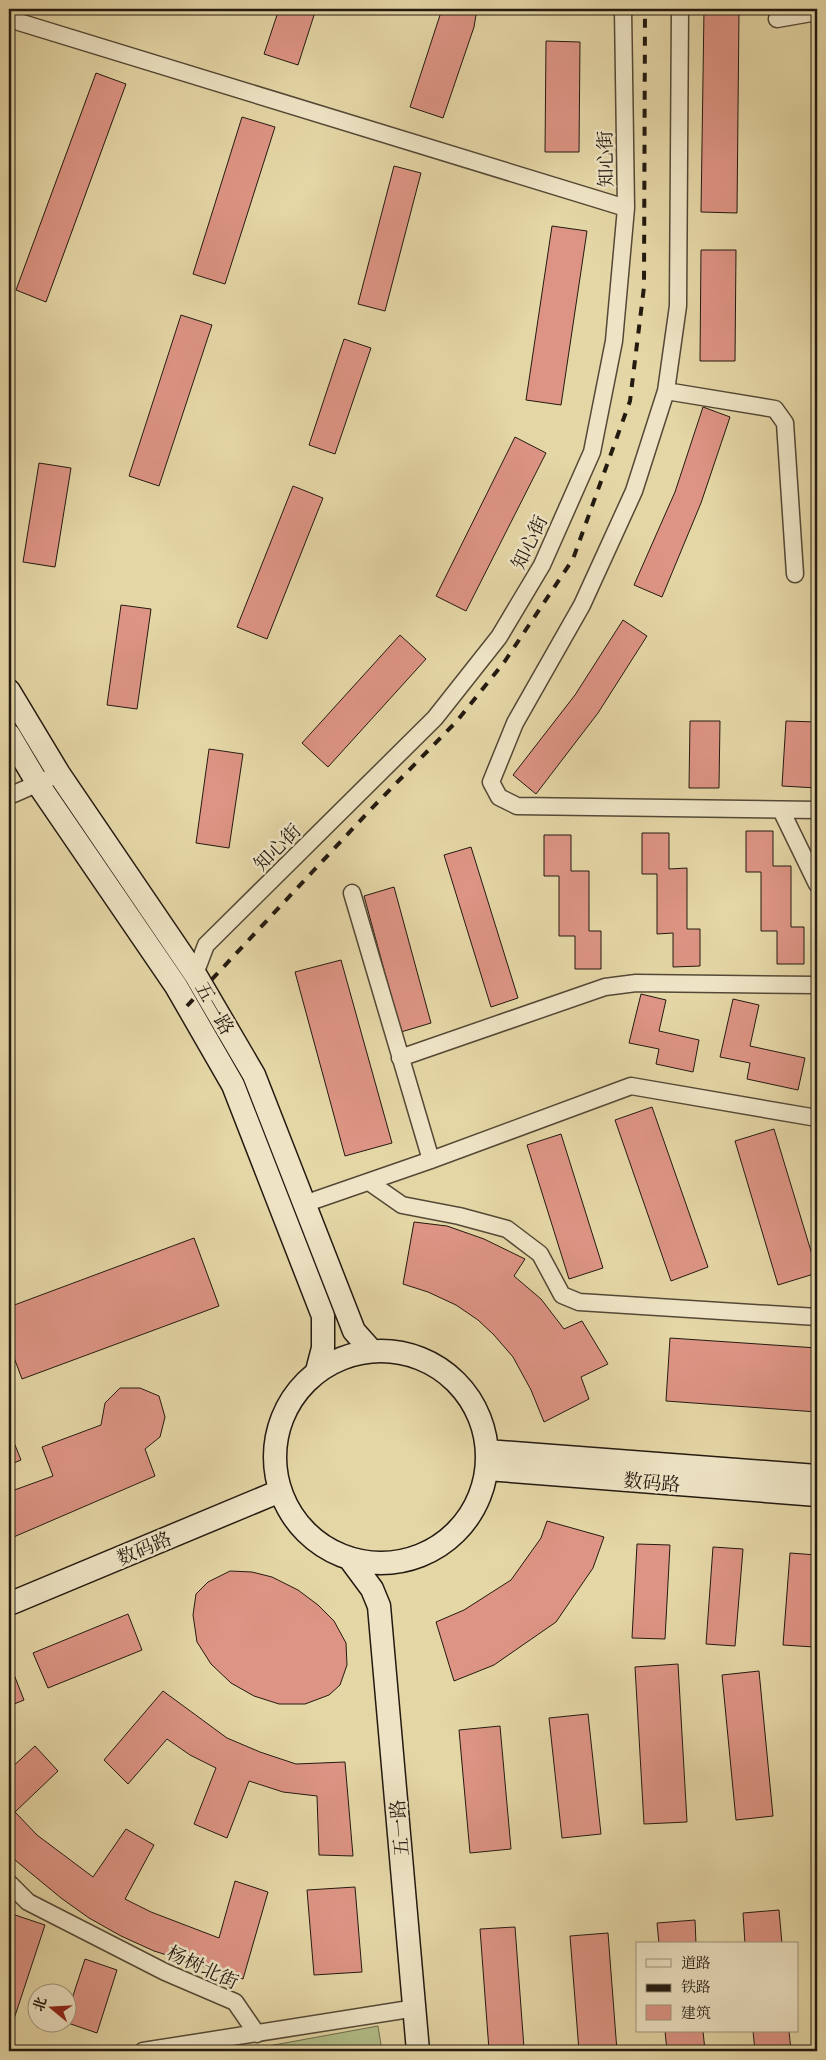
<svg xmlns="http://www.w3.org/2000/svg" width="826" height="2060" viewBox="0 0 826 2060" font-family="'IM FELL DW Pica','Noto Serif SC',serif">
  <style>
    .green { fill: #b2be88; stroke: #6a6c4c }
    .building { fill: #dd9484; stroke: #231a10 }
    .lines { fill: none; stroke-linecap: round; stroke-linejoin: round }
    .minor-casing { stroke: #544936; stroke-width: 19 }
    .secondary-casing { stroke: #231a10; stroke-width: 25 }
    .minor { stroke: #eee4c5; stroke-width: 16 }
    .secondary { stroke: #eee4c5; stroke-width: 22 }
    .rail { stroke: #231a10; stroke-width: 4; stroke-dasharray: 9 9; stroke-linecap: butt }
    .labels { text-anchor: middle; stroke-width: 5; stroke-linejoin: round; paint-order: stroke }
    .street-label { font-size: 19px; fill: #231a10; stroke: #eee4c5 }
  </style>
  <rect width="100%" height="100%" fill="#e5d6a6"/>
  <filter id="stains"><feTurbulence type="fractalNoise" baseFrequency=".004" numOctaves="4"/><feColorMatrix values="0 0 0 0 .2 0 0 0 0 .09 0 0 0 0 .02 0 0 0 .5 -.17"/></filter>
  <radialGradient id="worn" r=".72"><stop offset=".6" stop-color="#630" stop-opacity="0"/><stop offset="1" stop-color="#630" stop-opacity=".3"/></radialGradient>
  <!-- green -->
  <path class="green" d="M378 2026 382 2051H241Z"/>
  <!-- building -->
  <path class="building" d="M135 9H154L152 14Z
    M279 9H316L298 65 264 54Z
    M442 9H477L474 27 443 118 410 107Z
    M704 9H739L737 213 701 212Z
    M546 41 580 42 579 152H545Z
    M96 73 126 84 46 302 16 290Z
    M242 117 275 127 225 284 193 274Z
    M394 166 421 173 385 311 358 304Z
    M552 226 587 231 561 405 526 400Z
    M701 250H736L735 361H700Z
    M181 315 212 325 159 486 129 476Z
    M344 339 371 348 335 454 309 445Z
    M703 407 730 417 701 503 662 597 634 585 675 492Z
    M515 437 546 453 466 611 436 596Z
    M39 463 71 468 55 567 23 562Z
    M293 486 323 498 267 639 237 627Z
    M121 605 151 609 137 709 107 705Z
    M623 620 647 636 598 713 536 794 513 775 575 695Z
    M400 635 426 659 328 767 302 743Z
    M690 721H720L719 788H689Z
    M786 721 817 722V788L782 786Z
    M209 749 243 754 229 848 196 843Z
    M746 831H773V866H791V927H804V964H777V931H761V872H746Z
    M642 833H669V869L687 868V929H700V966L673 967V933L657 934V874H642Z
    M544 835H571V871H589V931H601V969H575V936H559V876H544Z
    M471 847 518 998 491 1007 444 855Z
    M394 887 431 1023 401 1032 364 896Z
    M341 960 392 1143 345 1156 295 972Z
    M641 994 666 1000 659 1031 699 1040 693 1072 656 1064 659 1049 629 1043Z
    M816 996H817V1019L813 1018Z
    M733 999 759 1005 750 1046 805 1058 798 1090 747 1079 750 1063 720 1057Z
    M652 1107 708 1267 671 1281 615 1120Z
    M774 1129 817 1271V1273L778 1285 735 1141Z
    M561 1134 603 1268 569 1279 527 1145Z
    M414 1222 447 1226 484 1239 525 1259 514 1276 541 1299 564 1329 582 1321 608 1364 581 1377 589 1399 544 1422 531 1390 513 1357 494 1335 478 1320 456 1305 428 1292 403 1284Z
    M194 1238 219 1306 22 1379 9 1344V1307Z
    M670 1338 817 1348V1412L666 1401Z
    M120 1388H140L159 1396 165 1417 160 1437 145 1449 155 1476 9 1539V1492L53 1476 42 1447 101 1425 105 1403Z
    M9 1430 21 1460 9 1465Z
    M547 1521 604 1537 593 1568 556 1622 494 1665 454 1681 436 1622 464 1610 511 1580 541 1538Z
    M637 1544 670 1545 665 1639 632 1638Z
    M713 1547 743 1549 735 1646 706 1644Z
    M790 1553 817 1555V1611L814 1647 783 1645Z
    M230 1571 252 1572 272 1577 298 1590 318 1605 334 1621 346 1643 347 1665 340 1685 329 1695 305 1704H279L254 1696 231 1683 211 1664 197 1642 193 1615 196 1594 208 1582Z
    M128 1614 142 1650 48 1688 33 1653Z
    M678 1664 687 1822 644 1824 635 1667Z
    M11 1667 24 1700 9 1706V1668Z
    M759 1671 773 1816 736 1820 722 1675Z
    M163 1691 227 1738 260 1752 296 1764 345 1762 353 1856 319 1855 317 1796 283 1792 249 1781 227 1838 194 1824 216 1768 190 1755 167 1739 128 1784 104 1760Z
    M588 1714 601 1834 562 1838 549 1718Z
    M500 1726 511 1849 470 1853 459 1730Z
    M35 1746 58 1771 15 1812 37 1835 93 1877 126 1829 154 1845 125 1899 151 1912 219 1938 235 1881 268 1892 243 1979 154 1951 121 1936 89 1918 61 1898 9 1855V1770Z
    M355 1887 362 1972 314 1975 307 1890Z
    M779 1910 782 1944H745L743 1913Z
    M9 1913 45 1925 9 2034Z
    M695 1920 696 1944H659L657 1923Z
    M515 1927 524 2048 489 2050 480 1929Z
    M608 1933 617 2051H579L570 1936Z
    M85 1959 117 1970 97 2033 65 2022H68V2011Z
    M665 2031H703L705 2051H667Z
    M753 2031H789L791 2051H755Z"/>
  <g class="lines">
    <defs>
      <path id="minor" d="M680 9 678 306 666 391 634 491 582 605 515 723 491 782 499 797 517 806 817 810
        M9 19 626 208
        M777 19 817 12
        M666 391 775 409 785 423 795 574
        M9 796 48 779
        M781 810 817 884
        M352 893 431 1160
        M195 974 206 945 435 718 499 637 542 565 592 452 614 341 626 208 623 9
        M400 1058 605 987 636 983 817 985
        M369 1182 402 1205 459 1216 507 1229 540 1254 562 1295 579 1302 817 1317
        M304 1204 431 1160 631 1086 817 1118
        M9 1883 28 1902 165 1972 235 2002 257 2034
        M143 2051 416 2008"/>
      <path id="secondary" d="M9 691 59 774 195 974 254 1075 354 1331 371 1350
        M9 735 40 787 176 986 233 1085 323 1316V1348L317 1371
        M275 1457a106 106 0 1 1 212 0a106 106 0 1 1-212 0Z
        M487 1451 817 1476
        M487 1469 817 1495
        M349 1558 372 1589 379 1606 418 2051
        M9 1604 280 1491"/>
    </defs>
    <!-- minor casing -->
    <use href="#minor" class="minor-casing"/>
    <!-- secondary casing -->
    <use href="#secondary" class="secondary-casing"/>
    <!-- minor -->
    <use href="#minor" class="minor"/>
    <!-- secondary -->
    <use href="#secondary" class="secondary"/>
    <!-- rail -->
    <path class="rail" d="M187 1006 373 807 457 721 505 661 573 559 630 401 644 287 645 9"/>
  </g>
  <g class="labels">
    <!-- street labels -->
    <g class="street-label">
      <text transform="translate(605 159) rotate(-91)" y="7">知心街</text>
      <text transform="translate(529 542) rotate(-64)" y="7">知心街</text>
      <text transform="translate(277 847) rotate(-45)" y="7">知心街</text>
      <text transform="translate(215 1008) rotate(60)" y="7">五一路</text>
      <text transform="translate(652 1482) rotate(5)" y="7">数码路</text>
      <text transform="translate(144 1548) rotate(-23)" y="7">数码路</text>
      <text transform="translate(399 1828) rotate(-95)" y="7">五一路</text>
      <text transform="translate(203 1967) rotate(25)" y="7">杨树北街</text>
    </g>
  </g>
  <!-- margin -->
  <rect width="826" height="2060" fill="none" stroke="#e5d6a6" stroke-width="30"/>
  <rect x="10" y="10" width="806" height="2040" fill="none" stroke="#231a10" stroke-width="2.5"/>
  <rect x="15" y="15" width="796" height="2030" fill="none" stroke="#231a10"/>
  <!-- legend -->
  <rect x="636" y="1942" width="162" height="90" fill="#eee4c5" stroke="#9d937d"/>
  <rect x="646" y="1959" width="25" height="8" fill="#eee4c5" stroke="#9d937d"/>
  <text x="681" y="1968" font-size="15" fill="#231a10">道路</text>
  <rect x="646" y="1984" width="25" height="8" fill="#231a10" stroke="#9d937d"/>
  <text x="681" y="1992" font-size="15" fill="#231a10">铁路</text>
  <rect x="646" y="2005" width="25" height="15" fill="#dd9484" stroke="#9d937d"/>
  <text x="681" y="2018" font-size="15" fill="#231a10">建筑</text>
  <!-- north arrow -->
  <g transform="translate(52 2008) rotate(288)"><circle r="24" fill="#eee4c5" stroke="#9d937d"/>
  <path d="M0-4L9 19L0 12L-9 19Z" fill="#8f2418"/>
  <text y="-8" font-size="14" font-weight="bold" text-anchor="middle" fill="#231a10">北</text>
  </g>
  <rect width="100%" height="100%" filter="url(#stains)"/>
  <rect width="100%" height="100%" fill="url(#worn)"/>
</svg>
